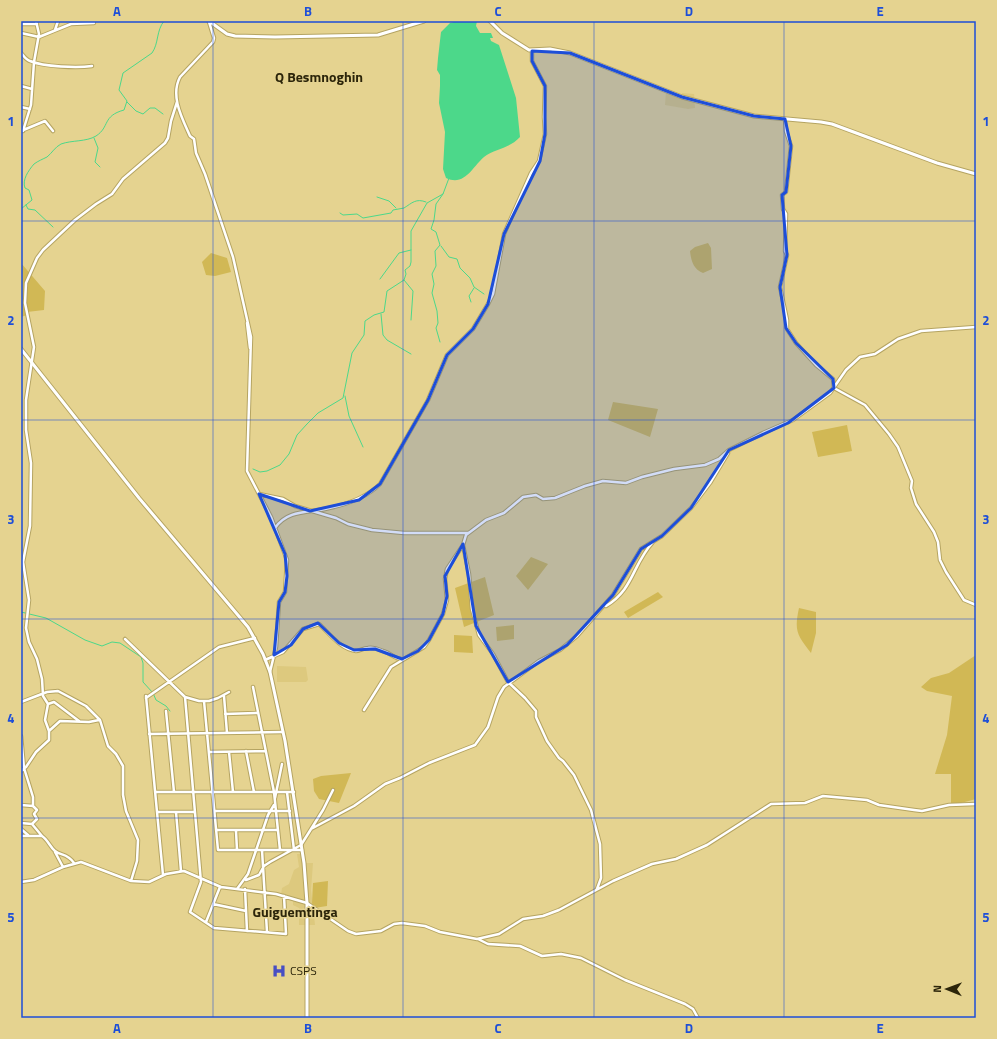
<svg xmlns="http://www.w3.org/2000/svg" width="997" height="1039" viewBox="0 0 997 1039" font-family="'Titillium Web',sans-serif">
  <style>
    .built { fill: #ddc97e }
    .green { fill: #d1b855 }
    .water { fill: #4cd88a }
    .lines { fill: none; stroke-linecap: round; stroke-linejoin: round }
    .stream { stroke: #4cd88a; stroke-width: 1 }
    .minor-casing { stroke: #b5a462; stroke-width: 4.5 }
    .tertiary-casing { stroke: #b5a462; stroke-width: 5 }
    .minor { stroke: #fff; stroke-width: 2.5 }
    .tertiary { stroke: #fff; stroke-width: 3 }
    .marked { fill: #1d4ed8; fill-opacity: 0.2; stroke: #1d4ed8; stroke-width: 3; stroke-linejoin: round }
    .grid { fill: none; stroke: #1d4ed8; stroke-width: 1; stroke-opacity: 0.55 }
    .labels { text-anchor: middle; stroke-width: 3; stroke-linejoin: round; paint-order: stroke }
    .poi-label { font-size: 12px; fill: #2c250a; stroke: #e5d390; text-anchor: start }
    .quarter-label { font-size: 14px; font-weight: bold; fill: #2c250a; stroke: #e5d390 }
    .neatline { fill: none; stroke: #1d4ed8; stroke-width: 1.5 }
    .grid-label { font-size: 13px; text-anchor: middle; font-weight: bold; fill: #1d4ed8 }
  </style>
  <rect width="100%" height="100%" fill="#e5d390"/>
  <!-- built -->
  <path class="built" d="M666 91 682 97V93L694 94 695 108 688 109 665 105Z
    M277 666 306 667 308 680 306 682H277Z
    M297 854H302L304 863H313L311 890 315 925H299V908L293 905V899L281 895 282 888 289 884 294 870 299 867Z"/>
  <!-- green -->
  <path class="green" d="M708 243 711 248 712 269 703 273C693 269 691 260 690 251L695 247Z
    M211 253 227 258 231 272 215 276 206 275 202 262Z
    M21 263 45 291 44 310 27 312V315L21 317Z
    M613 402 658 409 650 437 608 420Z
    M847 425 852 451 818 457 812 432Z
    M531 557 548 564 528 590 516 576Z
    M485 577 494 615 464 627 455 588Z
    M658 592 663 597 628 618 624 612Z
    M799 608 816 612V633L811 653C797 635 794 631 799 608Z
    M514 625V639L497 641 496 627Z
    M454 635 472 636 473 653 454 652Z
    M976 655V799L961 803H951V774H935L947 735 952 696 927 691 921 687 931 678 949 673Z
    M351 773 339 803 319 799 314 791 313 779 321 776Z
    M328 881 327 906 314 908 312 903 313 883Z"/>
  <!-- water -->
  <path class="water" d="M458 21H477L476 26 480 33H491L493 38H490L491 41 499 45 516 98 520 137C509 149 496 148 484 157 473 166 465 187 446 178L443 169 445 132 439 103 440 86V75L437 70 438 58 441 32 450 23Z"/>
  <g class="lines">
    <!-- stream -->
    <path class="stream" d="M127 102 136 111 143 114 150 108H155L163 114
      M94 138 98 148 95 162 100 167
      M377 197 389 201 396 208
      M26 205 28 209 35 210 53 227
      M21 209 32 200 29 190 25 188C22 180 28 171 34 164 38 161 43 159 47 157 52 153 55 147 61 144 72 140 86 142 96 136 110 127 102 116 124 110L127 101 119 90 123 73 152 53C159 43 156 31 164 21
      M340 213 343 215 357 214 363 218 391 213 393 210 404 208C412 203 416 198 426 202
      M441 246 449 257 457 259 460 268 470 278 474 287 484 294
      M380 279 399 253 411 250
      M404 280 413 291 411 320
      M471 302 469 296 474 288
      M381 314 383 335 387 340 411 354
      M440 342 436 328 438 323 437 311 432 293 434 284 432 274 436 266 435 251 440 245 436 232 431 229 434 220 436 204 443 194
      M345 396 349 416 363 447
      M253 469 260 472 267 471 280 465 289 454 297 435 307 424 318 413 343 398 352 353 364 335 365 321 374 315 384 312 387 291 404 280 406 274 405 270 410 266 411 262V231L427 203 443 194 449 178
      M21 612 46 618 85 640 102 646 112 642 120 643 141 657 143 663V682L153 693 156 700 166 706 170 711"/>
    <defs>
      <path id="minor" d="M209 22 214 38 213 42 180 77C170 96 182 118 190 136L194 139 196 153 205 174 233 257 251 337 247 471 271 517 287 560 285 592 279 602 276 647 270 672
        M21 24H37
        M55 30 58 21
        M21 33 39 37 71 24 94 23
        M21 53C24 56 26 60 30 61 44 67 78 68 92 66
        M21 86 32 89
        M21 107 30 109
        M785 119 786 131 791 146 786 192 782 195 783 209 786 214 785 251 787 255 780 287 787 320V329L796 343 816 365 833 379 834 388 865 405 889 434 898 447 912 481 911 488 916 504 934 532 938 542 940 560 946 572 964 600 976 605
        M21 131 45 121 53 131
        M23 131 31 105 34 62 39 34 36 21
        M247 323 250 348
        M259 494 283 499 295 506 336 518 348 524 372 530 404 533H468
        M275 528C288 509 310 513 329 508 348 504 366 498 380 484L428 400 447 355 473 329 488 304 493 294 504 234 531 173 539 161 545 134 544 117 545 86 532 61V51
        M463 545 469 574 472 609 479 635 493 654 508 682 525 698 536 711V717L547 741 559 758 563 761 574 775 591 810 600 844 601 878 597 889
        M606 606C634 589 632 565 653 542
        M125 639 185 697 199 701H209L218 698 229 692
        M265 660 283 652 303 629 319 624C329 633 340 649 356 651 360 651 363 648 368 648 373 647 378 649 383 651 391 653 394 659 402 659
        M253 687 274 792 280 850
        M146 696 163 875
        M224 696 227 733
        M185 697 201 882 190 912 214 928 286 934 284 896
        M146 698 219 647 255 638
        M204 701 218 850H302
        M21 702 47 692 58 691 86 706 100 720 108 746 116 754 123 766V795L126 811 138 840 137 861 131 881
        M48 704 54 702 79 721
        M364 710 391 667 424 647 429 640 443 614 447 600 445 579 447 569 463 545 466 535 486 520 504 513 523 497 536 495 543 499 555 498 585 486 603 481 626 483 642 477 674 469 705 465 719 459 729 450 763 433 793 420 830 393 846 370 860 357 875 354 898 339 921 331 976 327
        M166 711 174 792
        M225 714 258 713
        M49 731 60 721 89 722 99 720
        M149 734 283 732
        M21 736 24 768 33 797V806
        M246 751 254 792
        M209 752 265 751
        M229 752 233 792
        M21 771 26 767 36 752 49 740V731L45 720 48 704 43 696 42 679 37 659 29 642 26 628 29 600 23 562 30 526 31 463 26 430V400L34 347 25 303 26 283 37 258 43 250 75 220 96 204 112 194 123 179 165 143 168 138 171 121 177 102
        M155 792H294
        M287 792 294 850
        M275 798 282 764
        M21 805 33 806 37 810 34 814 37 819 32 824
        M215 811H290
        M157 812H195
        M176 812 181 871
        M21 823 32 824 42 836
        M21 829 28 835
        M311 829 354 806 385 784 400 778 429 763 475 745 488 727 498 697 504 687 539 661 560 650 577 636 613 595 641 549 662 536 691 508 710 483 728 453
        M216 830H278
        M236 831 237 850
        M21 836H42C48 840 50 847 55 851 61 856 67 853 74 863
        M262 850 267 932
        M55 852 63 867
        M246 880 259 875 264 866 270 862 301 845 323 810 333 790
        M21 882 34 880 63 867 81 862 131 881 149 882 166 874 184 871 221 887 276 894 307 903 348 931 356 934 381 931 394 924 402 923 425 926 440 932 477 939 499 934 523 919 543 916 559 910 613 881 652 864 676 859 707 845 771 804 805 803 823 796 867 800 879 805 914 810 922 811 949 805 976 804
        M237 889 248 874 268 815 274 805
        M245 889 247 931
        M213 904 246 911
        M206 922 220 887
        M478 939 488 944 520 946 542 956 561 954 581 958 625 980 685 1004 693 1009 698 1018"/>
      <path id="tertiary" d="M209 21 227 34 235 36 275 37 378 35 424 21
        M490 21 502 33 529 50 550 49 570 53 682 97 754 116 821 122 832 124 937 163 976 174
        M21 349 139 498 248 627 263 654 270 672 285 741 304 863 307 903V1018"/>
    </defs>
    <!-- minor casing -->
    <use href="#minor" class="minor-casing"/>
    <!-- tertiary casing -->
    <use href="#tertiary" class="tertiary-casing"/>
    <!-- minor -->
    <use href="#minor" class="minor"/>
    <!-- tertiary -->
    <use href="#tertiary" class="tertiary"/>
  </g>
  <!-- marked area -->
  <path class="marked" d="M532 51 570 53 682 97 754 116 785 119 791 146 786 192 782 195 787 255 780 287 786 328 796 343 833 379 834 388 788 423 729 450 691 508 662 536 641 549 613 595 567 645 508 682 476 626 463 544 445 576 447 596 443 614 429 640 418 651 402 659 375 649 354 650 339 643 318 623 303 629 291 645 274 655 279 602 285 592 287 576 285 554 259 494 310 511 359 500 380 484 428 400 447 355 473 329 488 304 504 234 540 161 545 134V86L532 61Z"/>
  <!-- grid -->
  <path class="grid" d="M213 21V1018M403 21V1018M594 21V1018M784 21V1018M21 221H976M21 420H976M21 619H976M21 818H976"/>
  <!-- icons -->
  <defs>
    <symbol id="hospital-bare" viewBox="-9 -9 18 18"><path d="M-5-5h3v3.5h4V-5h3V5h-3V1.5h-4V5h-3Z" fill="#474ec3" stroke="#e5d390" stroke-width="2.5" paint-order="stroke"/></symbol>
  </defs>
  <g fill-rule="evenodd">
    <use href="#hospital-bare" x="269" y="961" width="20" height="20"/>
  </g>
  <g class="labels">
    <!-- poi labels -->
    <g class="poi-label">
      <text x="290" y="975">CSPS</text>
    </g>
    <!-- quarter labels -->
    <g class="quarter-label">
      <text x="319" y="82">Q Besmnoghin</text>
      <text x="295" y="917">Guiguemtinga</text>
    </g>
  </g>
  <!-- border -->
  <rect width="997" height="1039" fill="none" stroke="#e5d390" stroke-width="44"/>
  <!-- north arrow -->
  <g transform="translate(947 989) rotate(271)" stroke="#e5d390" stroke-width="3" paint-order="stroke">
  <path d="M0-3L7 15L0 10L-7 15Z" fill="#2c250a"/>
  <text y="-6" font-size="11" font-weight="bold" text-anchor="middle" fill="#2c250a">N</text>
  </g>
  <rect x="22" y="22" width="953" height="995" class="neatline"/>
  <g class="grid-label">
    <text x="117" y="16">A</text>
    <text x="308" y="16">B</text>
    <text x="498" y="16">C</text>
    <text x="689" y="16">D</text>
    <text x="880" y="16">E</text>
    <text x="11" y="126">1</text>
    <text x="986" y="126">1</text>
    <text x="11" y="325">2</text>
    <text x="986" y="325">2</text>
    <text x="11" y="524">3</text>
    <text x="986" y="524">3</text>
    <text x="11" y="723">4</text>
    <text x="986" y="723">4</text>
    <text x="11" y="922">5</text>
    <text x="986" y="922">5</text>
    <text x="117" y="1033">A</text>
    <text x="308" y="1033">B</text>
    <text x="498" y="1033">C</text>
    <text x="689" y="1033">D</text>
    <text x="880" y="1033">E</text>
  </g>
</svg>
